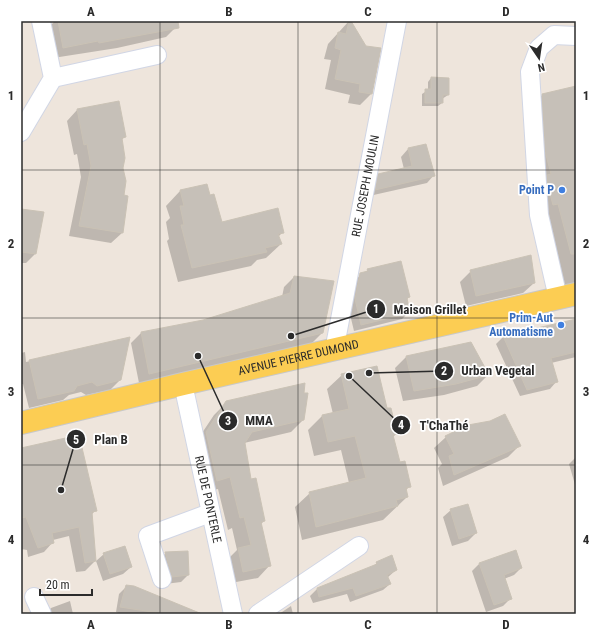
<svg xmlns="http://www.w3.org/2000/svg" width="597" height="635" viewBox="0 0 597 635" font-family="'Roboto Condensed',sans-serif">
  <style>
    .shadow { fill: #0003 }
    .building { fill: #c6c0b8; stroke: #cac2b5 }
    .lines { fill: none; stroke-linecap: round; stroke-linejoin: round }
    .minor-casing { stroke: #d1d6e5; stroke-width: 20 }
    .major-casing { stroke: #c8c8c8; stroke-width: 24 }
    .minor { stroke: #fff; stroke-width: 18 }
    .major { stroke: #fccd53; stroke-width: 22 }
    .grid { fill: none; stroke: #2b2b2b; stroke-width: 1; stroke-opacity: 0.55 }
    .shop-dot { fill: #3f7fe0; stroke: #fff; stroke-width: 1.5 }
    .labels { text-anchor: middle; stroke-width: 3.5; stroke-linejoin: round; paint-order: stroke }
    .street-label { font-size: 12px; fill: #2b2b2b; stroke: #fff }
    .shop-label { font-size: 12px; font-weight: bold; fill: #366cbe; stroke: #fff; text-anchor: end }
    .leader { fill: none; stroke: #2b2b2b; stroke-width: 1.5 }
    .callout-dot { fill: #2b2b2b; stroke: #fff; stroke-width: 1.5 }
    .mark-label { font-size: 12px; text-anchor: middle; font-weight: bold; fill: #fff }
    .callout-label { font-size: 13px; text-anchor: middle; font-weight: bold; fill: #2b2b2b; stroke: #fff; stroke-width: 3.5; stroke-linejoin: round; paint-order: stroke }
    .neatline { fill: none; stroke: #2b2b2b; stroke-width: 1.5 }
    .grid-label { font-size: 13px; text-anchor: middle; font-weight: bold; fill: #2b2b2b }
  </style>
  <rect width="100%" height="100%" fill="#eee5dc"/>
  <!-- shadow -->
  <path class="shadow" d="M55 21H176L177 26 166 37 117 48 53 58 47 29Z
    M349 21 365 47 380 49 371 94 360 105 348 103 350 95 325 89 331 60 324 59 328 44Z
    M431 78 448 95 442 99V103L438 106H422V94L428 90V82Z
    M576 87V285L562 288 528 110 542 95Z
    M77 110 125 137 121 140 123 196 122 233 111 243 69 236 81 177 77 154 74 155 67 121Z
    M408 149 434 175 427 183 369 196 371 183 379 175 404 169 401 157Z
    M206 186 209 197 221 223 282 233 278 237 281 244 266 258 257 260 251 266 178 282 167 241 169 239 166 222 170 218 166 206 180 191Z
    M21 209 35 254 26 263H21Z
    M368 270 409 297 406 300 409 312 402 319 354 331 348 306 353 281Z
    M471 271 534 283 523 293 466 306 460 282Z
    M294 277 322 333 312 343 139 383 131 343 141 333 203 321 282 297 284 287Z
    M576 320V357L551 363 556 382 550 389 520 396 496 344 503 337Z
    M129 338 120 380 110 390 86 395 81 392 69 395 63 400 29 408 23 384H21V353L25 352 26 362Z
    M406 357 488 375 477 386 444 395 403 401 395 368Z
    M342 375 386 409 396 434 393 437 399 464 410 486 405 491 407 497 383 520 302 540 295 507 310 493 349 483 341 450 314 456 308 430 322 416 333 414 327 389Z
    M227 402 303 420 291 432 244 443 250 480 264 521 261 524 270 565 258 578 231 583 226 561 237 550 232 528 228 530 218 489 205 492 194 445 214 415Z
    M468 426 519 446 508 457 443 486 438 468 442 464 434 448 446 437Z
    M21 449 96 510 91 515 95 561 85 571 76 572 69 536 53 540V542L44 552 28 557 27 550 21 549Z
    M576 457V488L569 464Z
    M451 510 476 533 468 541 452 546 443 517Z
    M166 553 188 575 181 582 165 584 158 560Z
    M104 554 131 567 123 574 103 581 96 561Z
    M377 563 396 570 387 578 390 584 383 590 350 602 347 594 313 603 310 596 317 589 372 567Z
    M480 563 521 568 514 575 504 579 510 599 503 606 486 612 472 571Z
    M127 586 203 614H121L116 612 119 594Z
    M70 601 73 614H45L51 608Z
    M291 606 293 614H279Z"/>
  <!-- building -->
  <path class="building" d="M58 21H178L179 28 99 43 98 41 63 48Z
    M349 21H351L366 46 381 48 372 94 359 92 360 84 335 79 341 50 335 48 338 32 346 34Z
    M431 77 449 78V95H443V103H425V89H431Z
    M576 86V254H571L558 204 553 205 548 187 547 175 551 174 545 151 542 94Z
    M119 101 126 137 122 138 125 158 123 168 126 181 124 195 128 196 123 233 79 226 91 166 87 144 84 145 77 109Z
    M426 144 435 176 375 190 378 174 412 166 408 148Z
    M207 184 210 195 214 194 222 222 278 208 284 233 278 234 282 244 265 248 267 252 192 268 181 225H184L180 206H184L180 190Z
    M21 209 44 212 36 254 21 252Z
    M531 255 535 283 476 296 470 270Z
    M401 261 410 297 407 298 410 313 361 325 355 299 360 273 368 271 367 269Z
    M294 276 334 281 323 333 149 374 141 332 203 320 290 293Z
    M576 319V352L551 358 558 382 527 390 503 336Z
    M130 337 121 380 97 386 92 382 77 386 74 391 38 399 29 360Z
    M471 342 489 375 456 384 414 391 406 356Z
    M377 366 387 408H391L397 434 393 435 400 462 405 461 411 487 406 488 408 497 396 500 398 506 316 527 309 492 366 478 355 436 328 442 322 415 349 409 341 374Z
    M305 383 304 393H308L304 420 252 432 245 443 251 479 256 478 265 521 261 522 271 566 243 572 238 548 251 545 244 517 240 518 230 477 217 481 206 432 226 401Z
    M505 414 521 446 454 475 449 456 454 454 445 436 468 425 490 421Z
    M79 435 97 511 92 512 96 561 85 563 79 527 52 533 54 543 38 548 26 517 21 518V448Z
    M468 504 477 533 459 539 450 509Z
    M125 546 132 567 110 574 103 553Z
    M516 550 522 568 504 575 512 599 494 605 479 563Z
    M188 551 189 575 172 577 165 552Z
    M392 555 397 570 387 575 391 584 356 596 353 588 319 597 317 588 377 564 376 562Z
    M126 585 134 586 202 614H165L120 607Z"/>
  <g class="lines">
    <defs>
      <g id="minor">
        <path d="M53 78 157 55"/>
        <path d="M21 132 53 78 41 21"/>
        <path d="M558 298 539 215 530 72 539 48 554 35 576 36"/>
        <path id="s1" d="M334 351 397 21"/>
        <path id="s2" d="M183 384 233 614"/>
        <path d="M162 579 148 536 210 513"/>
        <path d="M34 597 42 614"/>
        <path d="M258 614 359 546"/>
      </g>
      <g id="major">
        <path id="s3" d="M21 423 183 384 576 294"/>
      </g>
    </defs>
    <!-- minor casing -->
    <use href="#minor" class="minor-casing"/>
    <!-- major casing -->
    <use href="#major" class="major-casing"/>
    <!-- minor -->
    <use href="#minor" class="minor"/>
    <!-- major -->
    <use href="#major" class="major"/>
  </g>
  <!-- grid -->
  <path class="grid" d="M160 21V614M298 21V614M437 21V614M21 170H576M21 318H576M21 465H576"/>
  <!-- markers -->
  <g class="shop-dot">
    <circle cx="562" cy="190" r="4"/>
    <circle cx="561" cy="325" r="4"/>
  </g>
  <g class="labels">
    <!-- street labels -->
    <g class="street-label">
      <text dy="4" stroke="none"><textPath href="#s1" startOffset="168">RUE JOSEPH MOULIN</textPath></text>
      <text dy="4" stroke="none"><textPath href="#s3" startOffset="285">AVENUE PIERRE DUMOND</textPath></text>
      <text dy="4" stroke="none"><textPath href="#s2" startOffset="118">RUE DE PONTERLE</textPath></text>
    </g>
    <!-- shop labels -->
    <g class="shop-label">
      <text x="554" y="194">Point P</text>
      <text x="553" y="322">Prim-Aut<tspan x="553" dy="14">Automatisme</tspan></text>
    </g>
  </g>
  <!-- callouts -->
  <path class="leader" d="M291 336L376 309M369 373L444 371M198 356L228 421M349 376L401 425M61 490L76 439"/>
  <g class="callout-dot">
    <circle cx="291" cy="336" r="4"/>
    <circle cx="369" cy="373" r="4"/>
    <circle cx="198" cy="356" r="4"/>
    <circle cx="349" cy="376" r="4"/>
    <circle cx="61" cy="490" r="4"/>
    <circle cx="376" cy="309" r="10"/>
    <circle cx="444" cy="371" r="10"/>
    <circle cx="228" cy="421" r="10"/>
    <circle cx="401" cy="425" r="10"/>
    <circle cx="76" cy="439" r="10"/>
  </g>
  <g class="mark-label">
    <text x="376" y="313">1</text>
    <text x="444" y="375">2</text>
    <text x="228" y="425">3</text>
    <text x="401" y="429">4</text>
    <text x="76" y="444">5</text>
  </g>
  <g class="callout-label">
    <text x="430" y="314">Maison Grillet</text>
    <text x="498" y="375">Urban Vegetal</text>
    <text x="259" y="425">MMA</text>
    <text x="444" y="430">T'ChaThé</text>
    <text x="111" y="444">Plan B</text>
  </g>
  <!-- border -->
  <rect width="597" height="635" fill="none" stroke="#ffffff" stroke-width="44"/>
  <!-- north arrow -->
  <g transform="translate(539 58) rotate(167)" stroke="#ffffff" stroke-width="3" paint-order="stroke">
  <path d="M0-3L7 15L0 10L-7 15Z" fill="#2b2b2b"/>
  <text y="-6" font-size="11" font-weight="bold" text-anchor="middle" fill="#2b2b2b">N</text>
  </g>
  <!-- scale -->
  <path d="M40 589v6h52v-6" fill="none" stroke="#2b2b2b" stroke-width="2"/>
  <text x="46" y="589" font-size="12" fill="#2b2b2b" stroke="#ffffff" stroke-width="3" paint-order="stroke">20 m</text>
  <rect x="22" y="22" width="553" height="591" class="neatline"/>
  <g class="grid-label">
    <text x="91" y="16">A</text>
    <text x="229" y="16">B</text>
    <text x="368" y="16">C</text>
    <text x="506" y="16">D</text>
    <text x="11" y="100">1</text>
    <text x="586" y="100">1</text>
    <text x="11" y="248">2</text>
    <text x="586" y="248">2</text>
    <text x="11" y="396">3</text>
    <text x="586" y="396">3</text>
    <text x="11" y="544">4</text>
    <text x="586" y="544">4</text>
    <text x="91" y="629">A</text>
    <text x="229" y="629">B</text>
    <text x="368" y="629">C</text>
    <text x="506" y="629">D</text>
  </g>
</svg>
